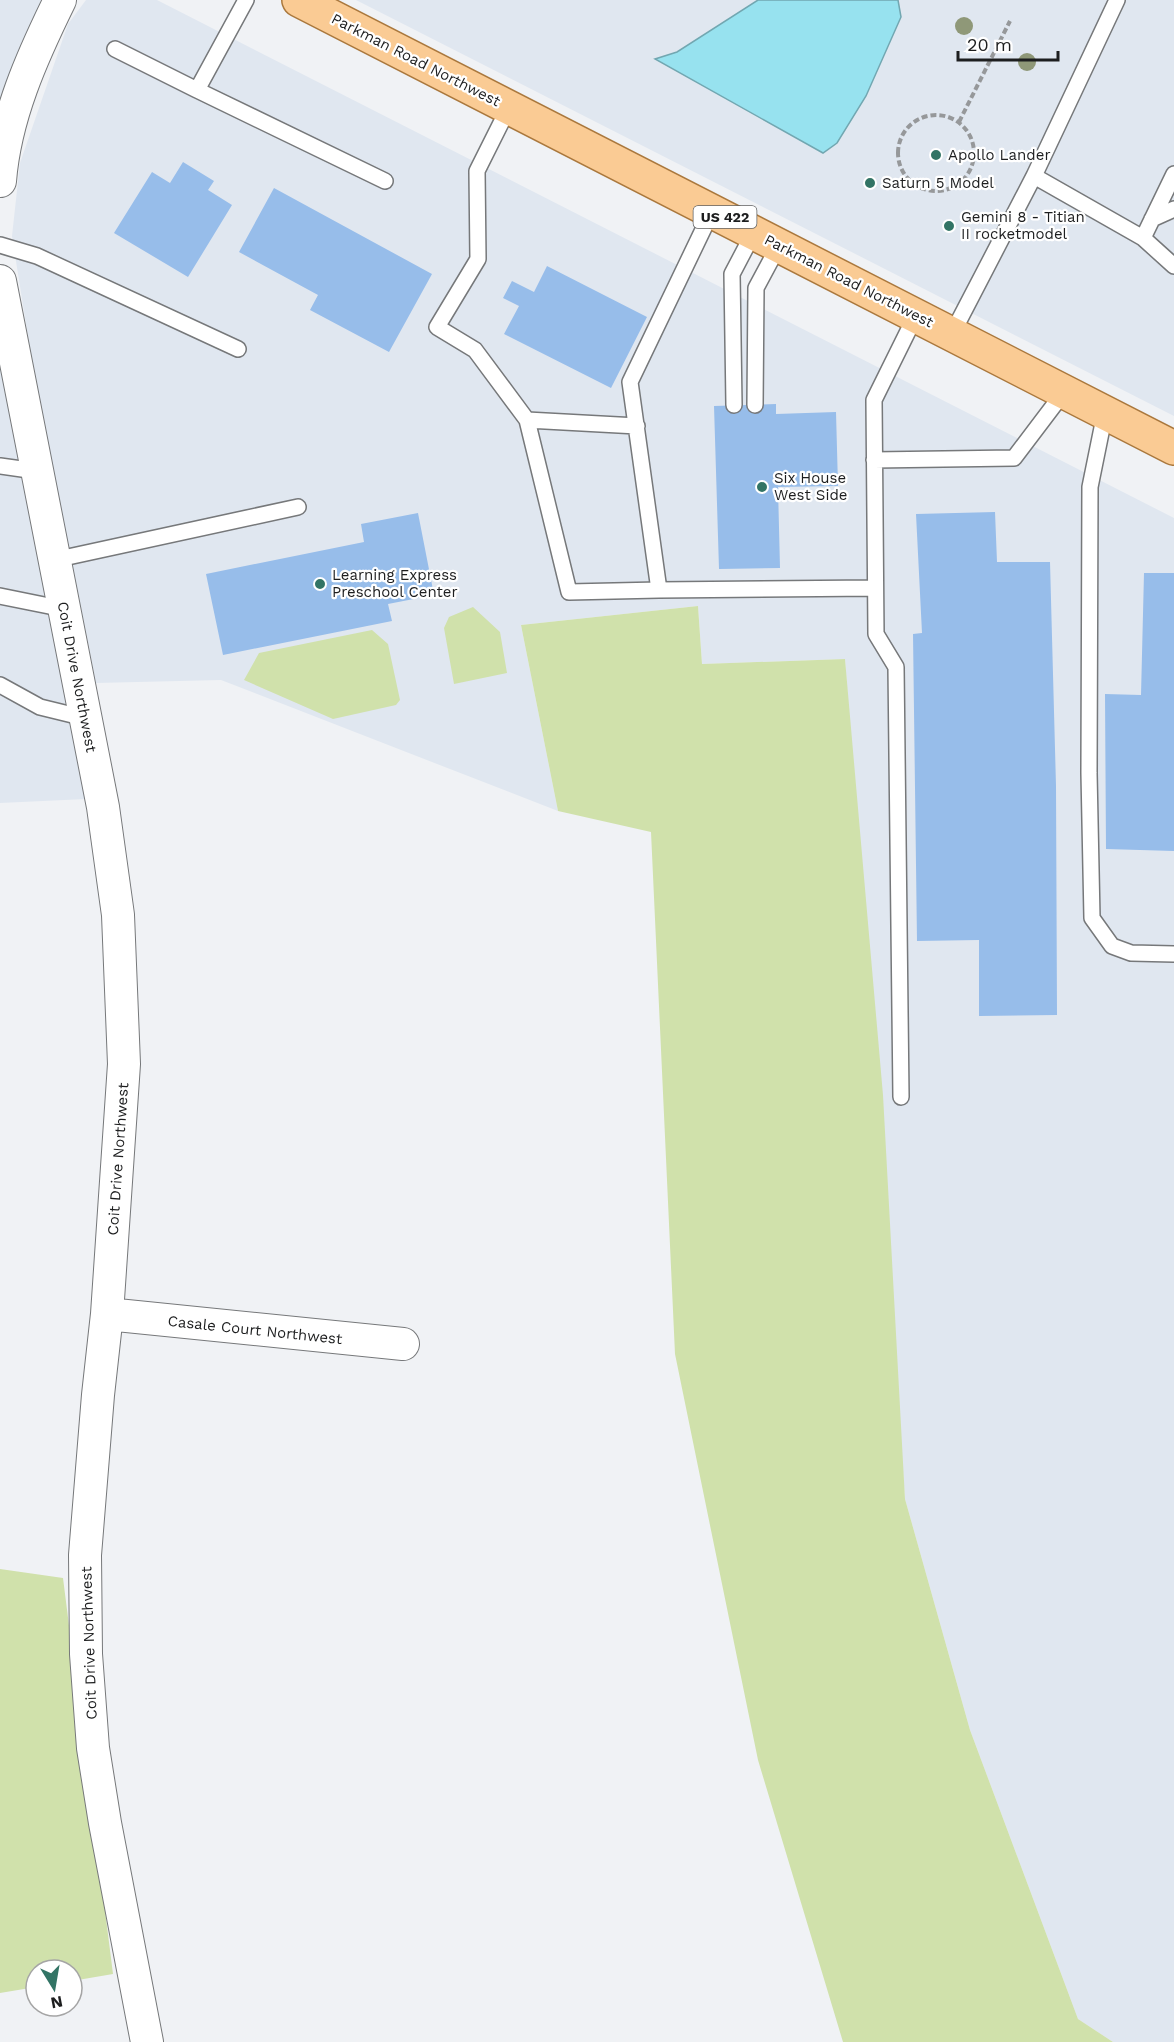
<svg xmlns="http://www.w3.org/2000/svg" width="1174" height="2042" viewBox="0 0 1174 2042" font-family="'Work Sans',sans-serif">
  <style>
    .built { fill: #e0e7f0 }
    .green { fill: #d0e1ab }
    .water { fill: #97e2ef; stroke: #72a7b1; stroke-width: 1.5 }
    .building { fill: #97bdea }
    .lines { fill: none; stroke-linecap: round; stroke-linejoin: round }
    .service-casing { stroke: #76787a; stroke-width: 18 }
    .minor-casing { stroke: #76787a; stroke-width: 34 }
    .primary-casing { stroke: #aa783d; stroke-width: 36 }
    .path { stroke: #96989a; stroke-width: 4; stroke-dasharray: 6 3; stroke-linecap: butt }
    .service { stroke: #fff; stroke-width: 15 }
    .minor { stroke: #fff; stroke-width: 32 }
    .primary { stroke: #facb94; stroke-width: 33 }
    .tree { fill: #8f9878 }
    .poi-dot { fill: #327465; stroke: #fff; stroke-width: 2 }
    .labels { text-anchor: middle; stroke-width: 4.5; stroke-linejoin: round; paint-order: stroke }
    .shield { fill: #fff; stroke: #616262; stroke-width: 1.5 }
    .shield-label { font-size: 14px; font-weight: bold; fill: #1d1e1f }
    .street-label { font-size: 15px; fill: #1d1e1f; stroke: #fff }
    .poi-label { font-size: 15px; fill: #1d1e1f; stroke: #fff; text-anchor: start }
  </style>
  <rect width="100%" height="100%" fill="#f0f2f5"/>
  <!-- built -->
  <path class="built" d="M0 0H41L0 109Z
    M86 0H157L1174 518V2042H1113L1078 2019 970 1730 905 1499 845 659 702 664 698 606 521 625 558 811 221 680 96 683 32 362 12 236 20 163 68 24Z
    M356 0H1174V416Z
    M0 365 86 799 0 803Z"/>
  <!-- green -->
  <path class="green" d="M698 606 702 664 845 659 883 1095 905 1499 970 1730 1078 2019 1113 2042H843L758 1760 675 1354 651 832 558 811 521 625Z
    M473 607 500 632 507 673 454 684 444 628 449 617Z
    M372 630 388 644 400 700 396 705 333 719 244 680 259 653Z
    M0 1569 63 1578 113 1974 72 1981V1970H36V1987L0 1993Z"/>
  <!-- water -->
  <path class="water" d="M758 0H898L901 17 866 96 837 143 823 153 655 59 677 52Z"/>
  <!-- building -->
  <path class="building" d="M183 162 214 181 208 190 232 205 188 277 114 233 152 172 170 183Z
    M274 188 432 274 389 352 310 310 318 295 239 252Z
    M547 266 647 317 611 388 504 334 519 306 503 298 512 281 534 292Z
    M776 404V414L836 412 838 486 778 487 780 568 719 569 714 406Z
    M995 512 997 562H1050L1056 786 1057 1015 979 1016V940L917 941 913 634 922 633 916 514Z
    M418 513 434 595 388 604 392 621 223 655 206 574 364 542 361 524Z
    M1144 573H1174V851L1106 849 1105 694 1141 695Z"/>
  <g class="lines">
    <defs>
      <path id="service" d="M115 49 197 90 246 0
        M197 90 385 181
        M509 107 477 171 478 259 437 327 475 350 527 420 569 592 659 590 630 382 712 211
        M1034 176 1143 238 1174 266
        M1152 219 1174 209
        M1143 238 1174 174
        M0 245 37 256 238 349
        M952 334 1034 176 1117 0
        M734 405 732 274 754 232
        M755 405 756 288 779 245
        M1105 413 1090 487 1089 773 1092 918 1112 946 1131 953 1174 954
        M527 420 637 426
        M874 460 1014 458 1064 392
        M0 466 36 471
        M54 560 298 507
        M659 590 875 588
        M0 596 64 609
        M0 685 40 707 85 718
        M901 1097 896 667 876 634 874 400 916 315"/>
      <path id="minor" d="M0 181C5 117 32 57 60 0
        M0 281 103 807 118 915 124 1064 107 1314 98 1395 85 1555 86 1654 93 1748 105 1823 147 2042
        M107 1314 403 1344"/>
      <path id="primary" d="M299 0 1174 448"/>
    </defs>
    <!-- service casing -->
    <use href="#service" class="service-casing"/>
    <!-- minor casing -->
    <use href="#minor" class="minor-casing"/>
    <!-- primary casing -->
    <use href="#primary" class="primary-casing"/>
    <!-- path -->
    <path class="path" d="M898 153a38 38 0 1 1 76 0a38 38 0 1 1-76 0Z
      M959 122 1010 21"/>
    <!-- service -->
    <use href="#service" class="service"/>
    <!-- minor -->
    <use href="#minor" class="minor"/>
    <!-- primary -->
    <use href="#primary" class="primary"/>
  </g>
  <!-- trees -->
  <g class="tree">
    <circle cx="964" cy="26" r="9"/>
    <circle cx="1027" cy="62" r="9"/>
  </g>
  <!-- markers -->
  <g class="poi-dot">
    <circle cx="936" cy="155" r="6"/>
    <circle cx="870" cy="183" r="6"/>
    <circle cx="949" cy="226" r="6"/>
    <circle cx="762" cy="487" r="6"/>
    <circle cx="320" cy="584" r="6"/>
  </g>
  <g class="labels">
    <!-- shield labels -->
    <rect class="shield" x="693.5" y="206" width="63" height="22" rx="4.5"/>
    <g class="shield-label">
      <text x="725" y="222">US 422</text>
    </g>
    <!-- street labels -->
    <g class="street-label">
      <text transform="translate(416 60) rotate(27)" y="5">Parkman Road Northwest</text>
      <text transform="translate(849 281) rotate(27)" y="5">Parkman Road Northwest</text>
      <text transform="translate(77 677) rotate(79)" y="5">Coit Drive Northwest</text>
      <text transform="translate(118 1159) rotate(-86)" y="5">Coit Drive Northwest</text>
      <text transform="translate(255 1330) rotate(6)" y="5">Casale Court Northwest</text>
      <text transform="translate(89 1643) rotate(-92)" y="5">Coit Drive Northwest</text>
    </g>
    <!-- poi labels -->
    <g class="poi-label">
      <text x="948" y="160">Apollo Lander</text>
      <text x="882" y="188">Saturn 5 Model</text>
      <text x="961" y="222">Gemini 8 - Titian<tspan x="961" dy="17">II rocketmodel</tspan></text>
      <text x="774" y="483">Six House<tspan x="774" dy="17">West Side</tspan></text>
      <text x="332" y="580">Learning Express<tspan x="332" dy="17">Preschool Center</tspan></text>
    </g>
  </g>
  <!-- north arrow -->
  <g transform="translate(54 1988) rotate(169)"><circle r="28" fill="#ffffff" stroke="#a5a5a5" stroke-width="1.5"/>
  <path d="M0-4.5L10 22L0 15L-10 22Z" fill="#327465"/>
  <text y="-9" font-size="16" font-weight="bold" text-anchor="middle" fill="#1d1e1f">N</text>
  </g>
  <!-- scale -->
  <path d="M958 51v9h100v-9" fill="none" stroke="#1d1e1f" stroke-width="3"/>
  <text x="967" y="51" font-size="18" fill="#1d1e1f" stroke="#ffffff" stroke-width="4.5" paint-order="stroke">20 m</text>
</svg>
